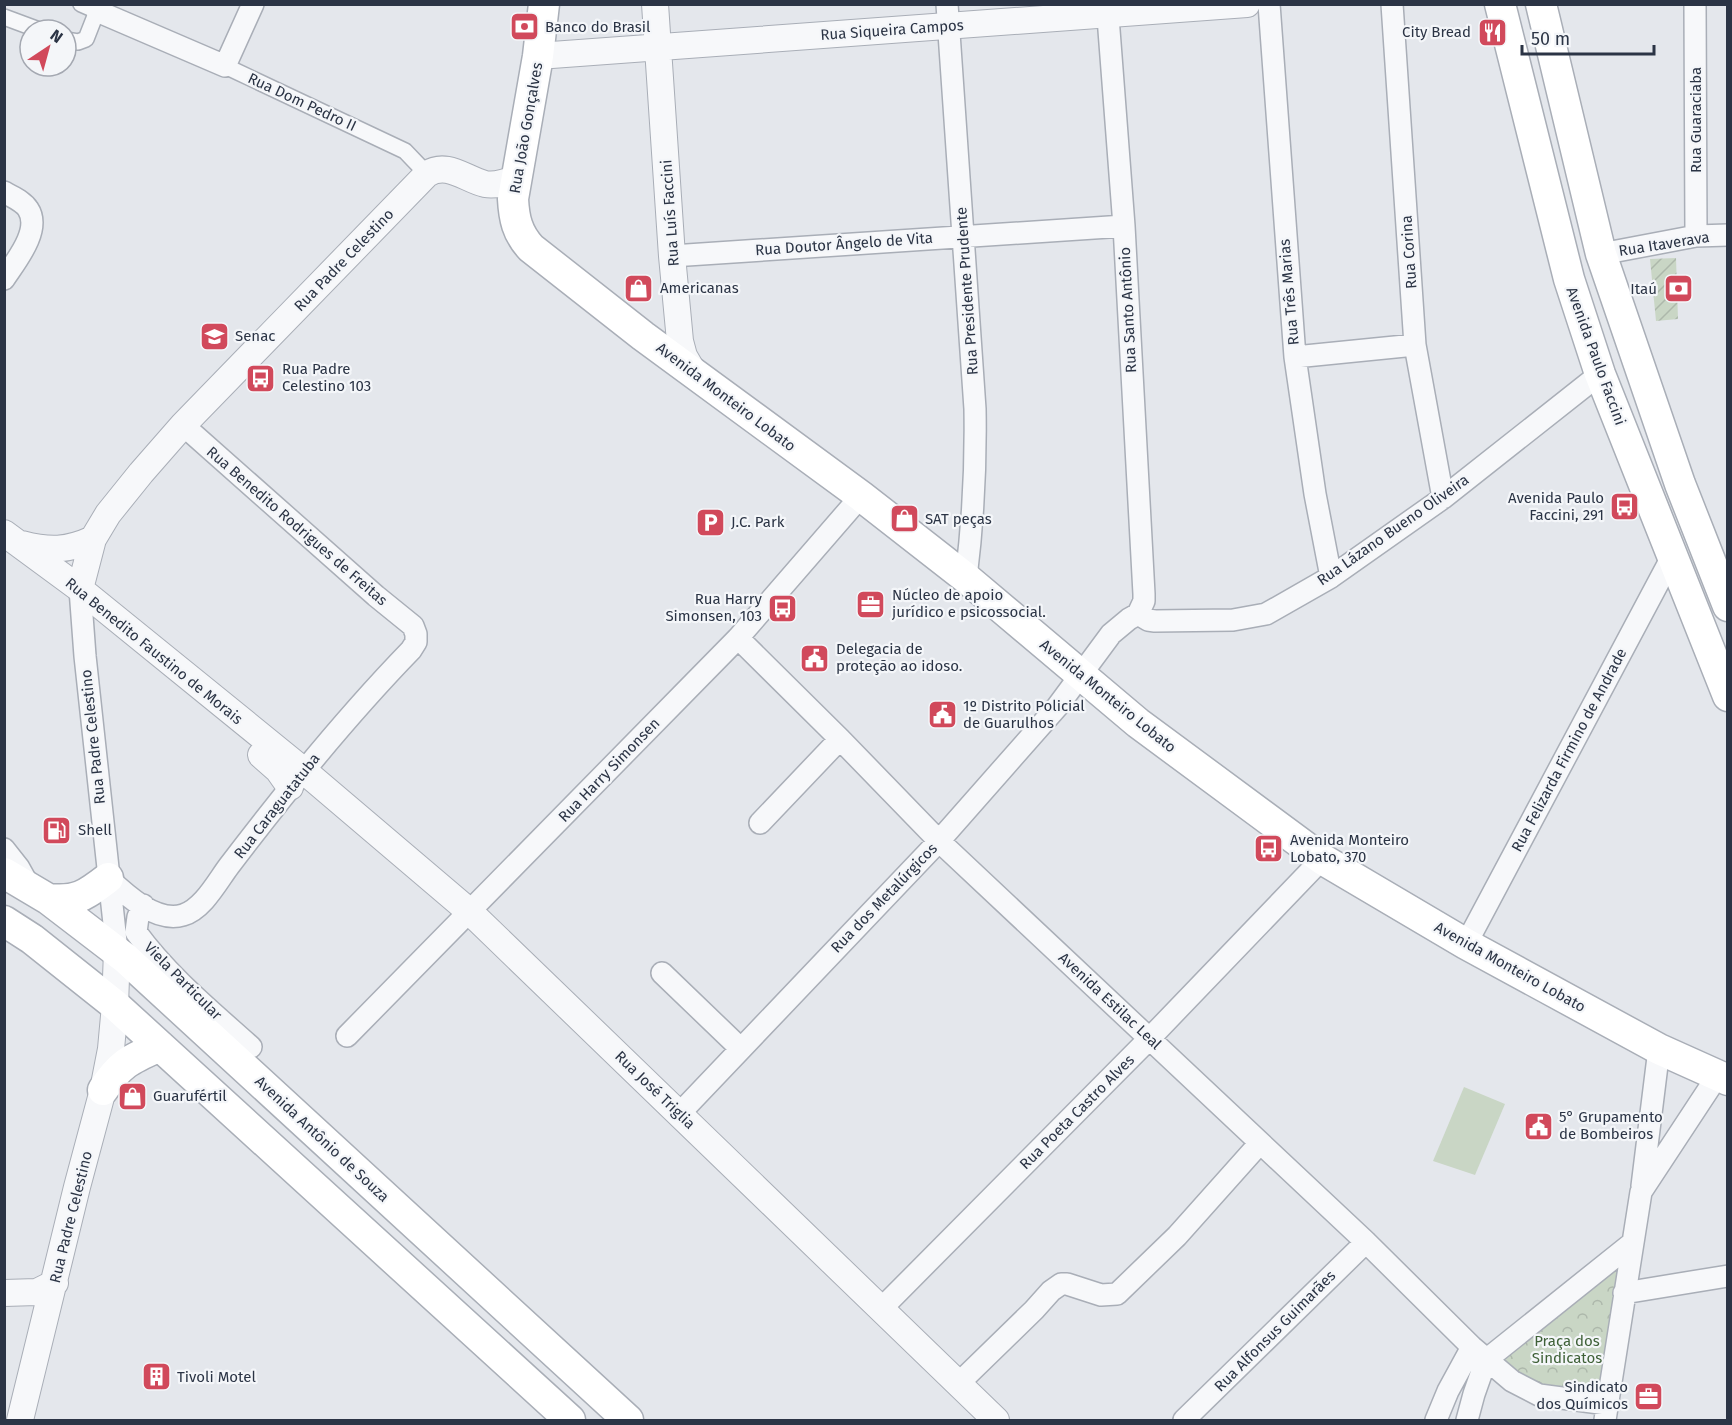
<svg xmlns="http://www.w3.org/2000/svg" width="1732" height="1425" viewBox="0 0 1732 1425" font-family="'Fira Sans',sans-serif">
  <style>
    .forest { fill: url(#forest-crowns) }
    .garden { fill: url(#garden-furrows) }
    .pitch { fill: #c9d6c5 }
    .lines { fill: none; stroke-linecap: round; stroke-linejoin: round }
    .pedestrian-casing { stroke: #a9aeb7; stroke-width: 18 }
    .minor-casing { stroke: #a9aeb7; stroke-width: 24 }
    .tertiary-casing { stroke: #a9aeb7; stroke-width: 28 }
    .secondary-casing { stroke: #a9aeb7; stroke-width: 33 }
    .pedestrian { stroke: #f7f8fa; stroke-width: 15 }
    .minor { stroke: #f7f8fa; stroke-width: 21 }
    .tertiary { stroke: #f7f8fa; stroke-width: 26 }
    .secondary { stroke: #fff; stroke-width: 30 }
    .labels { text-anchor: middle; stroke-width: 4.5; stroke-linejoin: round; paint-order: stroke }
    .poi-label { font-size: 15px; fill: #2b3445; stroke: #f4f6f9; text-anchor: start }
    .street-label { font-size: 15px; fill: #2b3445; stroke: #f4f6f9 }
    .park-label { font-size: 15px; fill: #3f6138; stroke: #f4f6f9 }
  </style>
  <defs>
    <pattern id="forest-crowns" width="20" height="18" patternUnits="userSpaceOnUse" patternTransform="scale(1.5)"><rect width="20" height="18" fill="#c9d6c5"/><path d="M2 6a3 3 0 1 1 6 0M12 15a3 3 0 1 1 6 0" fill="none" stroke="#adb8ab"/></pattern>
    <pattern id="garden-furrows" width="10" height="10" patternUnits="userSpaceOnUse" patternTransform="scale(1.5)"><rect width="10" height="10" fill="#c9d6c5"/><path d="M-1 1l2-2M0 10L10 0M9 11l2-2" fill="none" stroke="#adb8ab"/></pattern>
  </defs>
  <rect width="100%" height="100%" fill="#e4e7ec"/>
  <!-- forest -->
  <path class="forest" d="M1621 1259 1600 1398 1528 1383 1493 1354Z"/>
  <!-- garden -->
  <path class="garden" d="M1676 258 1678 319 1656 321 1650 259Z"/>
  <!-- pitch -->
  <path class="pitch" d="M1464 1087 1505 1104 1475 1175 1433 1161Z"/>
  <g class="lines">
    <defs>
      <path id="pedestrian" d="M4 17 39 30
        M66 40 78 42 86 39 97 11 81 4
        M225 66 405 151 427 174"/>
      <path id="minor" d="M98 4 97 11 225 66 253 4
        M947 4 975 409C976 466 973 522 966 578
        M1107 4 1124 226 1144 594V601L1138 614
        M1269 4 1295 357 1315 494 1331 577
        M1392 4 1415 345 1443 498
        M1695 4 1696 236
        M4 192C12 197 23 201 28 209 42 230 15 262 4 279
        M1601 254 1696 236 1728 235
        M672 256 1124 226
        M1295 357 1415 345
        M80 589 85 656 117 951
        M1138 614 1148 620 1155 621 1233 620 1266 614 1331 577 1443 498 1600 374
        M738 638 840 739 939 841 1366 1242 1472 1347 1512 1381 1539 1395 1607 1404
        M760 823 840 739
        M4 849 19 868 29 886
        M108 878C126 895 156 923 183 915 203 909 217 882 229 866 286 791 345 718 411 650L416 642V634L413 626 376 596 183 425
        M143 905 138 917 136 932C168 976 211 1011 251 1047
        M1466 944 1673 555
        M662 973 740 1048
        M347 1036 738 638 861 496
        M680 1113 939 841 1057 707 1111 634 1129 619 1138 614
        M1642 1186 1659 1049
        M1624 1293 1728 1276
        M880 1310 1150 1038 1322 859
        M1486 1360 1631 1244
        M958 1384 1034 1310 1051 1291 1061 1284H1067L1101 1295 1117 1294 1177 1236 1260 1143
        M1184 1420 1366 1242
        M1436 1420 1448 1391 1472 1347
        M1467 1420 1474 1394 1486 1360
        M1605 1420 1641 1192 1718 1075"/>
      <path id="tertiary" d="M655 4 672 256 680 341 684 356 695 375
        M538 56 1247 4
        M4 533 80 589 303 770 470 912 996 1420
        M22 544C49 551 67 551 93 539
        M80 589 93 539 108 514 141 473 183 425 427 174C447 161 465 179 485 184 496 186 507 182 517 178
        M261 755 278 770 290 787
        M4 1293 37 1292 55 1283
        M20 1420 77 1187 103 1090 111 1049 115 1005 117 951"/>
      <path id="secondary" d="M544 4 538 56 513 199C514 218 517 233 531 248L643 336 861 496 966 578 1138 723 1322 859 1466 944 1659 1049 1728 1080
        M1500 4 1569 279 1600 374 1728 696
        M1541 4 1601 254 1680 484 1728 606
        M4 873 48 899 125 958 628 1420
        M48 899C77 902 86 895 108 878
        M4 921 32 939 115 1005 570 1420
        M103 1090C120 1063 131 1059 160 1046"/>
    </defs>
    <!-- pedestrian casing -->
    <use href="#pedestrian" class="pedestrian-casing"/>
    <!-- minor casing -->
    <use href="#minor" class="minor-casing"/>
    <!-- tertiary casing -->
    <use href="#tertiary" class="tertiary-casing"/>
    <!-- secondary casing -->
    <use href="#secondary" class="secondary-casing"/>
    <!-- pedestrian -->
    <use href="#pedestrian" class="pedestrian"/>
    <!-- minor -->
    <use href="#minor" class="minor"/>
    <!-- tertiary -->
    <use href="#tertiary" class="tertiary"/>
    <!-- secondary -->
    <use href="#secondary" class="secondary"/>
  </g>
  <!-- icons -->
  <defs>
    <symbol id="bank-square" viewBox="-11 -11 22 22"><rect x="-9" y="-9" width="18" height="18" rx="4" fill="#d1495b" stroke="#f4f6f9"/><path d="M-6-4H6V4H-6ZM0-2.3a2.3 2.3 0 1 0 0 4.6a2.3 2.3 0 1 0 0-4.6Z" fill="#fff"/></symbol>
    <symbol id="restaurant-square" viewBox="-11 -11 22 22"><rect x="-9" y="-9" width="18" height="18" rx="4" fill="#d1495b" stroke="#f4f6f9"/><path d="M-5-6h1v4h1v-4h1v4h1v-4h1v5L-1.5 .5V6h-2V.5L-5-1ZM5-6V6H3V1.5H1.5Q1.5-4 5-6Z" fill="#fff"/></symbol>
    <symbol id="shop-square" viewBox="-11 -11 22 22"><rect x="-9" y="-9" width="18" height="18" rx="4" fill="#d1495b" stroke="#f4f6f9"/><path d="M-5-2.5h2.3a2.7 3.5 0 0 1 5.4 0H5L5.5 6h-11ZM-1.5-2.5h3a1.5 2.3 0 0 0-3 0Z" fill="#fff"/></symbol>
    <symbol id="university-square" viewBox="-11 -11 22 22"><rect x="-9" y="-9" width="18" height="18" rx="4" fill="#d1495b" stroke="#f4f6f9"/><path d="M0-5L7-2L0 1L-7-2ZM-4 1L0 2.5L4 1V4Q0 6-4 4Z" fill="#fff"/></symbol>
    <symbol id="bus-square" viewBox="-11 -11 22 22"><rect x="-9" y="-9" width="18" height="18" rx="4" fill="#d1495b" stroke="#f4f6f9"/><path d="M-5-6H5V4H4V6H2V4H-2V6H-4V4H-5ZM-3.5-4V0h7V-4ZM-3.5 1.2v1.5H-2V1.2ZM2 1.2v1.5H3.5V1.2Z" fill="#fff"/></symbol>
    <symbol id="parking-square" viewBox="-11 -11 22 22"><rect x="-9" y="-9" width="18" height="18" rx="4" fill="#d1495b" stroke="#f4f6f9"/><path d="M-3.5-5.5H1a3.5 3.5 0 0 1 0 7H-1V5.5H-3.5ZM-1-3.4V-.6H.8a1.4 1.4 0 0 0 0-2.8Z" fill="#fff"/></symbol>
    <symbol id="office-square" viewBox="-11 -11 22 22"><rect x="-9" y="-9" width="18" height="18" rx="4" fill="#d1495b" stroke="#f4f6f9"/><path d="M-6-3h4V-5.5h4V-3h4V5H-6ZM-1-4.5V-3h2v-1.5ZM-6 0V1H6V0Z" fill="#fff"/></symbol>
    <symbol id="civic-square" viewBox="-11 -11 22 22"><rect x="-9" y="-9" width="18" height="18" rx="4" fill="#d1495b" stroke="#f4f6f9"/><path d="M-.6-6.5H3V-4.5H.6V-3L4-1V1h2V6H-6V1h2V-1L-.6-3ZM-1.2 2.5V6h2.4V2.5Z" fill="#fff"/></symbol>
    <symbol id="fuel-square" viewBox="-11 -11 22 22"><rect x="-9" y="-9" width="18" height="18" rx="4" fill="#d1495b" stroke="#f4f6f9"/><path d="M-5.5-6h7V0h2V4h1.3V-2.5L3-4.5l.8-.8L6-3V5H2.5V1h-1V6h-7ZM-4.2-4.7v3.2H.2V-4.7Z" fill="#fff"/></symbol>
    <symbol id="building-square" viewBox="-11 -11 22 22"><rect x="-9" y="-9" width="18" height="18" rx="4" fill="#d1495b" stroke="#f4f6f9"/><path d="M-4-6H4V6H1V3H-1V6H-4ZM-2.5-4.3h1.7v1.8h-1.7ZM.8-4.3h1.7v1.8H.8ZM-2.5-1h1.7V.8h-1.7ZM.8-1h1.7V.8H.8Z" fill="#fff"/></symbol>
  </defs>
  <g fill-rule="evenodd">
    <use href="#bank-square" x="508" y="10" width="33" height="33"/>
    <use href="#restaurant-square" x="1476" y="16" width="33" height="33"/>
    <use href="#shop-square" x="622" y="272" width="33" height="33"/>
    <use href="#bank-square" x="1662" y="272" width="33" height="33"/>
    <use href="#university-square" x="198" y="320" width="33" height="33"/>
    <use href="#bus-square" x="244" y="362" width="33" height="33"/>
    <use href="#bus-square" x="1608" y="490" width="33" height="33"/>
    <use href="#shop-square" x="888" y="502" width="33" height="33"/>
    <use href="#parking-square" x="694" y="506" width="33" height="33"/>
    <use href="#office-square" x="854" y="588" width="33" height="33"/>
    <use href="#bus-square" x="766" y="592" width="33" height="33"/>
    <use href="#civic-square" x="798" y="642" width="33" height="33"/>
    <use href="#civic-square" x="926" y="698" width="33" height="33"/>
    <use href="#fuel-square" x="40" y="814" width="33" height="33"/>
    <use href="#bus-square" x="1252" y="832" width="33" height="33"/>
    <use href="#shop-square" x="116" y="1080" width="33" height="33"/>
    <use href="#civic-square" x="1522" y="1110" width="33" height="33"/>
    <use href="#building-square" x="140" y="1360" width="33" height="33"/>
    <use href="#office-square" x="1632" y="1380" width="33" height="33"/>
  </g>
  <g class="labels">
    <!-- poi labels -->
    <g class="poi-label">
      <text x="545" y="32">Banco do Brasil</text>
      <text x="1471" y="37" text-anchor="end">City Bread</text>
      <text x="660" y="293">Americanas</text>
      <text x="1657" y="294" text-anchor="end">Itaú</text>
      <text x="235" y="341">Senac</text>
      <text x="282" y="374">Rua Padre<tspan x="282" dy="17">Celestino 103</tspan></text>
      <text x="1604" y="503" text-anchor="end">Avenida Paulo<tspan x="1604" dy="17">Faccini, 291</tspan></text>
      <text x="925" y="524">SAT peças</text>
      <text x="731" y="527">J.C. Park</text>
      <text x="892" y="600">Núcleo de apoio<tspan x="892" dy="17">jurídico e psicossocial.</tspan></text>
      <text x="762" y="604" text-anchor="end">Rua Harry<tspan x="762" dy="17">Simonsen, 103</tspan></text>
      <text x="836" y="654">Delegacia de<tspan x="836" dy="17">proteção ao idoso.</tspan></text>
      <text x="963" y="711">1º Distrito Policial<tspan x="963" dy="17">de Guarulhos</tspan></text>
      <text x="78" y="835">Shell</text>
      <text x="1290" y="845">Avenida Monteiro<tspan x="1290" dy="17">Lobato, 370</tspan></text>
      <text x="153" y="1101">Guarufértil</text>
      <text x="1559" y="1122">5° Grupamento<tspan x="1559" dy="17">de Bombeiros</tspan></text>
      <text x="177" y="1382">Tivoli Motel</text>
      <text x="1628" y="1392" text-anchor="end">Sindicato<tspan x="1628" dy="17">dos Químicos</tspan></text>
    </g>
    <!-- street labels -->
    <g class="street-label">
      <text transform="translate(892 30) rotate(-4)" y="5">Rua Siqueira Campos</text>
      <text transform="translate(302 102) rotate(25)" y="5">Rua Dom Pedro II</text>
      <text transform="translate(1696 120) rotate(-90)" y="5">Rua Guaraciaba</text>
      <text transform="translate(526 128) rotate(-80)" y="5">Rua João Gonçalves</text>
      <text transform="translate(670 213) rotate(-94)" y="5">Rua Luís Faccini</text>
      <text transform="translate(844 244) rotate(-4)" y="5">Rua Doutor Ângelo de Vita</text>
      <text transform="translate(1664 244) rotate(-9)" y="5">Rua Itaverava</text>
      <text transform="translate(1409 252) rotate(-94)" y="5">Rua Corina</text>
      <text transform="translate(344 260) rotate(-46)" y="5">Rua Padre Celestino</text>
      <text transform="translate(967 291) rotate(-94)" y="5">Rua Presidente Prudente</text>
      <text transform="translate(1289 292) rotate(-95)" y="5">Rua Três Marias</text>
      <text transform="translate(1128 310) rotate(-93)" y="5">Rua Santo Antônio</text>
      <text transform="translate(1596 356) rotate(70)" y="5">Avenida Paulo Faccini</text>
      <text transform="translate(726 397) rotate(37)" y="5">Avenida Monteiro Lobato</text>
      <text transform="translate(297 526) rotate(41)" y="5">Rua Benedito Rodrigues de Freitas</text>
      <text transform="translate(1393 530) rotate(-35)" y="5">Rua Lázano Bueno Oliveira</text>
      <text transform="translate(154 651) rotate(39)" y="5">Rua Benedito Faustino de Morais</text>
      <text transform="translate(1108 696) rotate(39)" y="5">Avenida Monteiro Lobato</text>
      <text transform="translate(93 737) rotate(-96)" y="5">Rua Padre Celestino</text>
      <text transform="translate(1569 750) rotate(-62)" y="5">Rua Felizarda Firmino de Andrade</text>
      <text transform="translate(609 770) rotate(-46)" y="5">Rua Harry Simonsen</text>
      <text transform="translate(277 806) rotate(-52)" y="5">Rua Caraguatatuba</text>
      <text transform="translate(884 898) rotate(-46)" y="5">Rua dos Metalúrgicos</text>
      <text transform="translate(1510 967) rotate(29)" y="5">Avenida Monteiro Lobato</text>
      <text transform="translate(183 981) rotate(45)" y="5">Viela Particular</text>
      <text transform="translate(1110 1001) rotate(43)" y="5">Avenida Estilac Leal</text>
      <text transform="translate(655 1090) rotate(44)" y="5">Rua José Triglia</text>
      <text transform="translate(1077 1112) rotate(-45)" y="5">Rua Poeta Castro Alves</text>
      <text transform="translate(322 1139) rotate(43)" y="5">Avenida Antônio de Souza</text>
      <text transform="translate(71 1217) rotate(-76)" y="5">Rua Padre Celestino</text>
      <text transform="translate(1275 1331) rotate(-45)" y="5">Rua Alfonsus Guimarães</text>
    </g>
    <!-- park labels -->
    <g class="park-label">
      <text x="1567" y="1346">Praça dos<tspan x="1567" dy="17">Sindicatos</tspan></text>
    </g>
  </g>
  <!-- border -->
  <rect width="1732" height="1425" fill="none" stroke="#2b3445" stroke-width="12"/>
  <!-- north arrow -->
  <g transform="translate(48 48) rotate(36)"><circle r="28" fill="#f4f6f9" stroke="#a4a8b1" stroke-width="1.5"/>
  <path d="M0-4.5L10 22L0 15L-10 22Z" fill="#d1495b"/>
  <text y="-9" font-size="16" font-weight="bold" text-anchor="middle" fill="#2b3445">N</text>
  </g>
  <!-- scale -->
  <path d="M1522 45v9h132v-9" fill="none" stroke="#2b3445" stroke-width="3"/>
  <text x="1531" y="45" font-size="18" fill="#2b3445" stroke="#f4f6f9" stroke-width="4.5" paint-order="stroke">50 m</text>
</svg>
